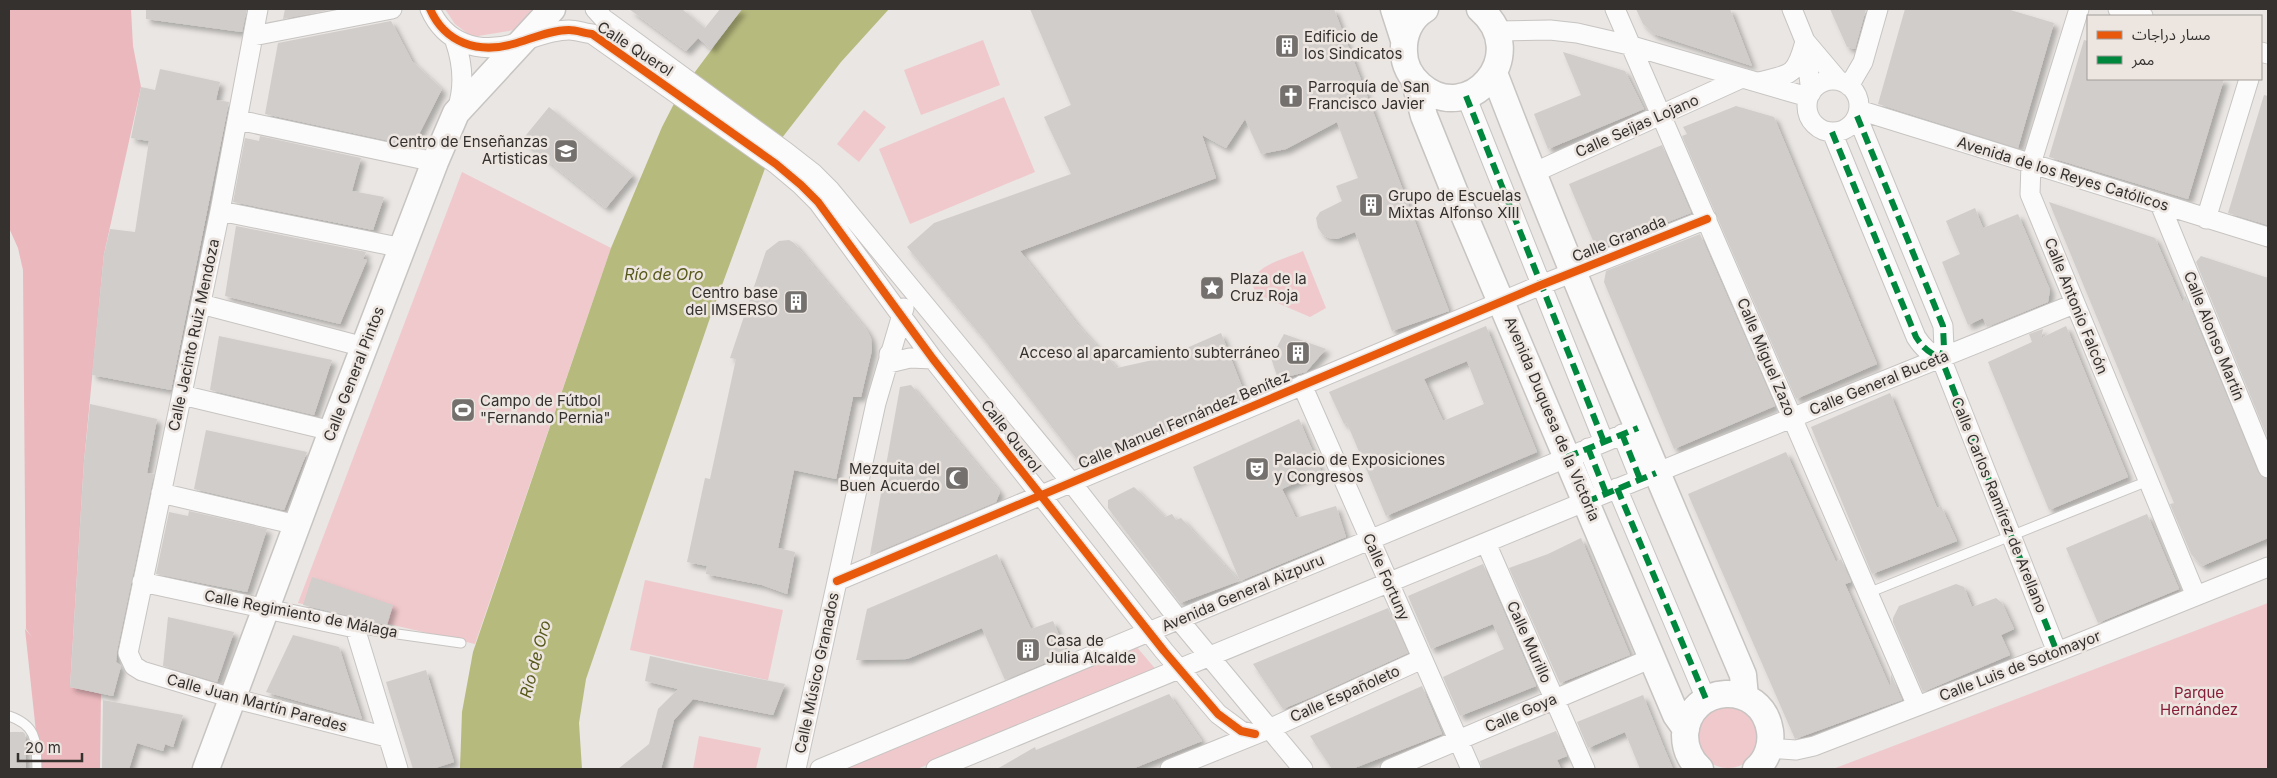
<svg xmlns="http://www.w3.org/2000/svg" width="2277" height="778" viewBox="0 0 2277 778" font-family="Inter,'Noto Sans Arabic',sans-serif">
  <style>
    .green { fill: #f0c9cc }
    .forest { fill: #ebb8bd }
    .water { fill: #b7ba7d }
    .building { fill: #d0cdcb; fill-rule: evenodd; filter: url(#shadow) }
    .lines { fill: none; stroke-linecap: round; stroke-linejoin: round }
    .lane-casing { stroke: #c7c4c2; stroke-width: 11 }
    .street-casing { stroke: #c7c4c2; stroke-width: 21 }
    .secondary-casing { stroke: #c7c4c2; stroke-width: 29 }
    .lane { stroke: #fcfbfb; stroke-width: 9 }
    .street { stroke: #fcfbfb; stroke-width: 19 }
    .secondary { stroke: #fcfbfb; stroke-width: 26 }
    .quiet { stroke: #00873e; stroke-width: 6; stroke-dasharray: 12 6; stroke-linecap: butt }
    .cycleway-casing { stroke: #ece5e0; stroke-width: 11 }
    .cycleway { stroke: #e8590c; stroke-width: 8 }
    .labels { text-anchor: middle; stroke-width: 5; stroke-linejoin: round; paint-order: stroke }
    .poi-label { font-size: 15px; fill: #34312f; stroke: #ece5e0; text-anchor: start }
    .street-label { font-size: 15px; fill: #34312f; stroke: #ece5e0 }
    .park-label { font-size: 15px; fill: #871e38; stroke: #ece5e0 }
    .water-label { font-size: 16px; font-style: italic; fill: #56591a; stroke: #ece5e0 }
  </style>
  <defs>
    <filter id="shadow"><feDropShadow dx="4.5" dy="4.5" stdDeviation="2.5" flood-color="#0004"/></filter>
  </defs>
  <rect width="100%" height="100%" fill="#e9e6e3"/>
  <!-- green -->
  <path class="green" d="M445 9H533L514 30 472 37 455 24Z
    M983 40 1000 85 921 115 904 70Z
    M1004 97 1035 172 910 224 879 149Z
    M864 110 886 127 859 162 837 144Z
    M462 172 611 248 475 644 298 603Z
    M1303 251 1326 308 1310 317 1257 294C1239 269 1285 259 1303 251Z
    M645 580 783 610 768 680 630 650Z
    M2268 603V769H1833Z
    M1135 645 1158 672 917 769H834Z
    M1697 737a31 31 0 1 1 62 0a31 31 0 1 1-62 0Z
    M699 736 761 748 756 769H693Z"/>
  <!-- forest -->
  <path class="forest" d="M10 9H131L133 46 141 87 104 254 84 461 70 687 101 694 100 769H40L25 629 32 637 26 629 23 270 18 248 9 228Z"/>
  <!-- water -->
  <path class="water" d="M742 9H889L841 62 771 152 711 315 586 679 579 723 582 769H460L462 712 473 652 611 248 662 127 680 92Z"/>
  <!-- building -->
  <path class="building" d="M146 9H247L242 32 146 19Z
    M285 9H334L283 19Z
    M629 9H682L705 28 720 9H742L711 49 698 38 699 37 686 51Z
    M1030 9H1334L1449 311 1392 331 1355 232 1337 239 1329 238 1323 235 1318 228 1316 218 1320 212 1342 201 1336 186 1358 178 1337 122 1286 149 1261 154 1245 119 1226 148 1202 135 1216 178 1020 251 1077 324 1117 368 1166 357 1221 333 1246 397 1114 453 1079 462 983 338 907 247 934 223 1071 174 1044 117 1071 105Z
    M1636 9H1730L1752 66 1654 34 1643 24Z
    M1830 9H1866L1855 49 1847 47Z
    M1905 9H2007L2054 23 2018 148 1878 104Z
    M391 21 412 61 442 89 413 146 265 114 278 43Z
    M2084 40 2088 41V79H2224L2188 199 2049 157Z
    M1563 52 1625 71 1644 109 1548 149 1534 114 1581 95Z
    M160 69 220 82 216 100 229 102 171 390 92 375 104 254 110 229 135 232 149 141 131 138 141 87 155 90Z
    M2264 95 2268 96V225L2228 213Z
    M1736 106 1774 117 1877 364 1796 399 1682 136 1687 134 1683 127Z
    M549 107 633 175 606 208 522 140Z
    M260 136 361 158 352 191 384 197 373 230 233 202 245 138 259 141Z
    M1662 145 1691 213 1597 250 1569 184Z
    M2049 202 2155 238 2183 303 2185 295 2258 472 2262 477 2268 479V538L2202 566 2191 554 2170 504 2174 503Z
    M1975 208 1983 228 2018 214 2050 290 2048 302 1987 327 1983 318 1968 325 1942 262 1960 254 1946 221Z
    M236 226 366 252 363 259 367 260 340 324 225 296Z
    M1700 234 1775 406 1674 449 1604 282 1606 271Z
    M789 240 794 243 866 329 871 338 872 350 861 397H853L836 479 794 470 778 548 795 552 787 594 762 585 706 574 707 566 687 562 705 478 710 479 736 359 730 358 766 251 779 241Z
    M2201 256 2268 278V439L2196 262Z
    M1486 326 1537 452 1386 516 1347 423 1344 424 1329 392ZM1467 361 1484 404 1443 421 1424 379Z
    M2066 326 2128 477 2049 510 1988 362 2032 342 2029 334 2043 329 2041 338Z
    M1284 334 1326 349 1306 372 1278 379 1271 358Z
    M219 336 332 360 314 415 210 390Z
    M911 385 1000 492 996 502 870 555 900 387Z
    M1890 393 1937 508 1941 506 1957 541 1872 574 1811 427Z
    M90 404 157 419 147 473 154 474 117 651 116 662 121 666 113 696 70 687 84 461Z
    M1299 419 1321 471 1282 489 1296 518 1336 506 1346 537 1240 581 1193 467Z
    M206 430 307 452 284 510 194 489Z
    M1786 452 1836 562 1841 559 1851 582 1845 584 1890 687 1891 674 1902 700 1795 739 1688 494Z
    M1134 487 1165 517 1172 514 1176 520 1181 518 1239 581 1180 603 1108 508V500Z
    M189 511 267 529 247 592 156 574 169 512 188 516Z
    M2147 514 2179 589 2098 623 2066 548Z
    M1581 538 1630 655 1560 683 1509 568 1548 554Z
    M997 554 1031 629 1053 621 1067 654 1005 680 982 628 907 659 856 660 867 609Z
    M1483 564 1536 686 1460 716 1443 677 1504 649 1493 624 1431 649 1408 596Z
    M312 577 393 605 387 625 303 605Z
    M1956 584 1964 587 1972 607 1996 598 2002 603 2014 629 2001 635 2010 655 1923 692 1893 622V618L1899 606Z
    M1388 608 1408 653 1314 696 1283 709 1253 664Z
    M168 617 234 632 217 682 163 666Z
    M293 635 339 647 362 719 266 692Z
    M650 656 686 664 785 684 773 715 693 699 674 720 661 769H618L649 744 658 709 678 689 645 681Z
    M426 670 454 762 432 769H413L386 682Z
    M1422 686 1442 734 1352 769H1332L1310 736Z
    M1169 694 1202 741 1132 769H997L1035 747 1036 750Z
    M1643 695 1663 745 1673 769H1640L1625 732 1588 748 1577 722Z
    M103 700 183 715 173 747 165 744 163 751 137 743 129 769H102Z
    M1556 731 1567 756 1557 760 1561 769H1482L1480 761Z
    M9 732H23L25 734 26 769H9Z"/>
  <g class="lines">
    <defs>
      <path id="lane" d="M1868 593 2148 481
        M355 628 461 643
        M9 716C38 726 36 742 37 769"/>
      <path id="street" d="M258 9 220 211 128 653 134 666 142 671 232 698 387 737
        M430 9C445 43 478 54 513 44 531 39 550 30 569 30 576 30 584 33 592 34L776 164 801 185 818 202 933 359 1164 651 1218 714 1241 731 1255 734
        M595 9 604 19 786 152 813 173 830 190 1071 482 1179 620 1303 769
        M1615 9 1917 706
        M1792 9 1805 41 1811 93
        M2079 9 2031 164 2030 194 2196 596
        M2118 9 2143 16
        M1497 31 1550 30 1577 33 1629 45 1808 97
        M253 36 392 9
        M455 41C463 64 465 86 457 110
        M1805 41 1838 80
        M2261 52 2268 54
        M1807 106a26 26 0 1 1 52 0a26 26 0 1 1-52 0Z
        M1759 82C1790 74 1795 77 1804 45
        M1849 86 1863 62 1878 9
        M1466 96 1604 442
        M1859 110 2268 237
        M1857 116 1943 326 1944 348 1941 358 2057 652
        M238 120 435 162
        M1832 132 1916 337C1923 348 1929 353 1941 358
        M1533 173 1742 78
        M2160 204 2268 468
        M220 211 403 248
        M2206 219 2249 79
        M201 304 364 347
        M889 354V363L910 358 933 359
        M1302 385 1471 769
        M182 395 332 431
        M1622 434 1640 479
        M1588 448 1606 493
        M1617 488 1706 699
        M161 493 297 525
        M1486 543 1585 769
        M837 581 1541 285 1707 219
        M142 582 355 628 398 769
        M1769 748 1796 750 1814 746 2057 652 2268 567
        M796 769 876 403 904 308
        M820 769 1638 428
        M936 769 1606 493 2074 304
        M1170 769 1269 729 1422 659
        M1390 769 1652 658"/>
      <path id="secondary" d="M1394 9 1404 40
        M1425 9C1410 18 1403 35 1404 52 1404 65 1411 77 1420 85 1468 128 1533 55 1480 9
        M1494 73C1572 276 1658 475 1743 675L1745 697
        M1414 79 1424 116 1459 203 1676 715 1686 729
        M206 769 332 431 435 162 456 113 552 9
        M1700 769C1690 760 1685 748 1685 735 1688 683 1762 679 1770 731 1772 745 1767 760 1756 769"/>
    </defs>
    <!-- lane casing -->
    <use href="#lane" class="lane-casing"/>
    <!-- street casing -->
    <use href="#street" class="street-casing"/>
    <!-- secondary casing -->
    <use href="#secondary" class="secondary-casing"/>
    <!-- lane -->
    <use href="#lane" class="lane"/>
    <!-- street -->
    <use href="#street" class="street"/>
    <!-- secondary -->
    <use href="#secondary" class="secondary"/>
    <!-- quiet -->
    <path class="quiet" d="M1466 96 1604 442
      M1857 116 1943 326 1944 348 1941 358 2057 652
      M1832 132 1916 337C1923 348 1929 353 1941 358
      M1622 434 1640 479
      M1588 448 1606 493
      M1567 457 1638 428
      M1617 488 1706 699
      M1586 502 1656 473"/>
    <defs>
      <path id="cycleway" d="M430 9C445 43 478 54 513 44 531 39 550 30 569 30 576 30 584 33 592 34L776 164 801 185 818 202 933 359 1164 651 1218 714 1241 731 1255 734
        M837 581 1541 285 1707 219"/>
    </defs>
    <!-- cycleway casing -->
    <use href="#cycleway" class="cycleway-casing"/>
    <!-- cycleway -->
    <use href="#cycleway" class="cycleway"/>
  </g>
  <!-- icons -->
  <defs>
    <symbol id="building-square" viewBox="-11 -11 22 22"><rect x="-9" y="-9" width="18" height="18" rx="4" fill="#73706e" stroke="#ece5e0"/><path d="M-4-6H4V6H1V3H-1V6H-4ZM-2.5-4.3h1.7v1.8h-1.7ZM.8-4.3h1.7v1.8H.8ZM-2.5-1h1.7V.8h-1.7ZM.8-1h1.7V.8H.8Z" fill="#fff"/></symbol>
    <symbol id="church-square" viewBox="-11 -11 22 22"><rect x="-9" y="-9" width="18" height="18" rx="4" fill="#73706e" stroke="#ece5e0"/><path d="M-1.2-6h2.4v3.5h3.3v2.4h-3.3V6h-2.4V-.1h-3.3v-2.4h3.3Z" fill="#fff"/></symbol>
    <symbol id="school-square" viewBox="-11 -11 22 22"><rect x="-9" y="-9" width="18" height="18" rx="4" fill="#73706e" stroke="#ece5e0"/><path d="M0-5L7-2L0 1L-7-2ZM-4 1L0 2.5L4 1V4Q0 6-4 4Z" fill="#fff"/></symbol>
    <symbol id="sight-square" viewBox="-11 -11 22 22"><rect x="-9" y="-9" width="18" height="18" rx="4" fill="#73706e" stroke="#ece5e0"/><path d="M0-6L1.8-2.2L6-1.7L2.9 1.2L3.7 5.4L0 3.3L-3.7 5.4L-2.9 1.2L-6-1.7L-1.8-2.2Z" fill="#fff"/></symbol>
    <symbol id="stadium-square" viewBox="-11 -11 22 22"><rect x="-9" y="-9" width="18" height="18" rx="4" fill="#73706e" stroke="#ece5e0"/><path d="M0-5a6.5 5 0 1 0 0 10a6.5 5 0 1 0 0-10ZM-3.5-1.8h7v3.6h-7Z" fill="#fff"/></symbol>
    <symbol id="theatre-square" viewBox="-11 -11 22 22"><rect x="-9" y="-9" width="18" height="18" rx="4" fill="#73706e" stroke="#ece5e0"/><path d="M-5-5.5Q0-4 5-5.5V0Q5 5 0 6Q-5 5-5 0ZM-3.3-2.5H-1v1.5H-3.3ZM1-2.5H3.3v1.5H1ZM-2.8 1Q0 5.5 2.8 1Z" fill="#fff"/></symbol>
    <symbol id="mosque-square" viewBox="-11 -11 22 22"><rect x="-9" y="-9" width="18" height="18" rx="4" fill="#73706e" stroke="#ece5e0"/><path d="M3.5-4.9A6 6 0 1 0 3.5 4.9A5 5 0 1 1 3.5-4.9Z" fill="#fff"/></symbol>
  </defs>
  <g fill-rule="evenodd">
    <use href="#building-square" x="1273" y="32" width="28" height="28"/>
    <use href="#church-square" x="1277" y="82" width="28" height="28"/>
    <use href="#school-square" x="552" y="137" width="28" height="28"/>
    <use href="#building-square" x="1357" y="191" width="28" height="28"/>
    <use href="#sight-square" x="1198" y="274" width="28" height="28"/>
    <use href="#building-square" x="782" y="288" width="28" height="28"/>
    <use href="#building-square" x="1284" y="339" width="28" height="28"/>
    <use href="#stadium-square" x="449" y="396" width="28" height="28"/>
    <use href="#theatre-square" x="1243" y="455" width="28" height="28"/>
    <use href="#mosque-square" x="943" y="464" width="28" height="28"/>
    <use href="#building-square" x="1014" y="636" width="28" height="28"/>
  </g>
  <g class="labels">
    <!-- poi labels -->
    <g class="poi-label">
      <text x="1304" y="42">Edificio de<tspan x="1304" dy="17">los Sindicatos</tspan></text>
      <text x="1308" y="92">Parroquía de San<tspan x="1308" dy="17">Francisco Javier</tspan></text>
      <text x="548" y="147" text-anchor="end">Centro de Enseñanzas<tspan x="548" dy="17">Artisticas</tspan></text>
      <text x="1388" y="201">Grupo de Escuelas<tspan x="1388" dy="17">Mixtas Alfonso XIII</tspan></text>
      <text x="1230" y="284">Plaza de la<tspan x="1230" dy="17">Cruz Roja</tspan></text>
      <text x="778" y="298" text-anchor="end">Centro base<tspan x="778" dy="17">del IMSERSO</tspan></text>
      <text x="1280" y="358" text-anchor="end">Acceso al aparcamiento subterráneo</text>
      <text x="480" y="406">Campo de Fútbol<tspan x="480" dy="17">"Fernando Pernia"</tspan></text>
      <text x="1274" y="465">Palacio de Exposiciones<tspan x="1274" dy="17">y Congresos</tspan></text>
      <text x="940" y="474" text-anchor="end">Mezquita del<tspan x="940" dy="17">Buen Acuerdo</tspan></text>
      <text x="1046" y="646">Casa de<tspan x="1046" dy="17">Julia Alcalde</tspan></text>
    </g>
    <!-- street labels -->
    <g class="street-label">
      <text transform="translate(635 49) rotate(33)" y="5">Calle Querol</text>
      <text transform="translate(1637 126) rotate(-24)" y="5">Calle Seijas Lojano</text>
      <text transform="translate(2063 174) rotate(17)" y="5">Avenida de los Reyes Católicos</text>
      <text transform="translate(1619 239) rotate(-22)" y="5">Calle Granada</text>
      <text transform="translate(2076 306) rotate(68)" y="5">Calle Antonio Falcón</text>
      <text transform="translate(194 335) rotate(-78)" y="5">Calle Jacinto Ruiz Mendoza</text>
      <text transform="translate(2214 336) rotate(68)" y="5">Calle Alonso Martín</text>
      <text transform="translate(1766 357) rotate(67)" y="5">Calle Miguel Zazo</text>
      <text transform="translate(354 374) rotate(-69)" y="5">Calle General Pintos</text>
      <text transform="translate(1879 383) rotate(-22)" y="5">Calle General Buceta</text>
      <text transform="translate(1552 419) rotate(67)" y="5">Avenida Duquesa de la Victoria</text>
      <text transform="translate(1184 420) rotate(-23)" y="5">Calle Manuel Fernández Benítez</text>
      <text transform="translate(1011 436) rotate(52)" y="5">Calle Querol</text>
      <text transform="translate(1999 505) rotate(68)" y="5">Calle Carlos Ramírez de Arellano</text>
      <text transform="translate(1386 577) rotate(66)" y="5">Calle Fortuny</text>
      <text transform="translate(1243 593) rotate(-23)" y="5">Avenida General Aizpuru</text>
      <text transform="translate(301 614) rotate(11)" y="5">Calle Regimiento de Málaga</text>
      <text transform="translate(1529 642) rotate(66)" y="5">Calle Murillo</text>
      <text transform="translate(2020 666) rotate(-21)" y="5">Calle Luis de Sotomayor</text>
      <text transform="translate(817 673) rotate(-78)" y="5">Calle Músico Granados</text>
      <text transform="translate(1345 694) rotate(-24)" y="5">Calle Españoleto</text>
      <text transform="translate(257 703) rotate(15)" y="5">Calle Juan Martín Paredes</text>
      <text transform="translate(1521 713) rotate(-23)" y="5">Calle Goya</text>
    </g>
    <!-- park labels -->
    <g class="park-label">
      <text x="2199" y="698">Parque<tspan x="2199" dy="17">Hernández</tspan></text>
    </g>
    <!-- water labels -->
    <g class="water-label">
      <text x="664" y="280">Río de Oro</text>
      <text transform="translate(535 659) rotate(-75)" y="6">Río de Oro</text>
    </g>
  </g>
  <!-- border -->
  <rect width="2277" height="778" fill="none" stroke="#34312f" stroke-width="20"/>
  <!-- legend -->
  <rect x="2087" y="15" width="175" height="65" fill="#ece5e0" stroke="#a29d99"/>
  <rect x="2097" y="31" width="25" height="8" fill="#e8590c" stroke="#a29d99"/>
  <text x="2132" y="40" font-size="15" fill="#34312f">مسار دراجات</text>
  <rect x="2097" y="56" width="25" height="8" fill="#00873e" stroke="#a29d99"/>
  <text x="2132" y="65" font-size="15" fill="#34312f">ممر</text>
  <!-- scale -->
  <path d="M18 753v8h64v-8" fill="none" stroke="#34312f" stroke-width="2.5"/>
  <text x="25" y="753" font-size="15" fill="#34312f" stroke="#ece5e0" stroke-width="4" paint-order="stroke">20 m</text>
</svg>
